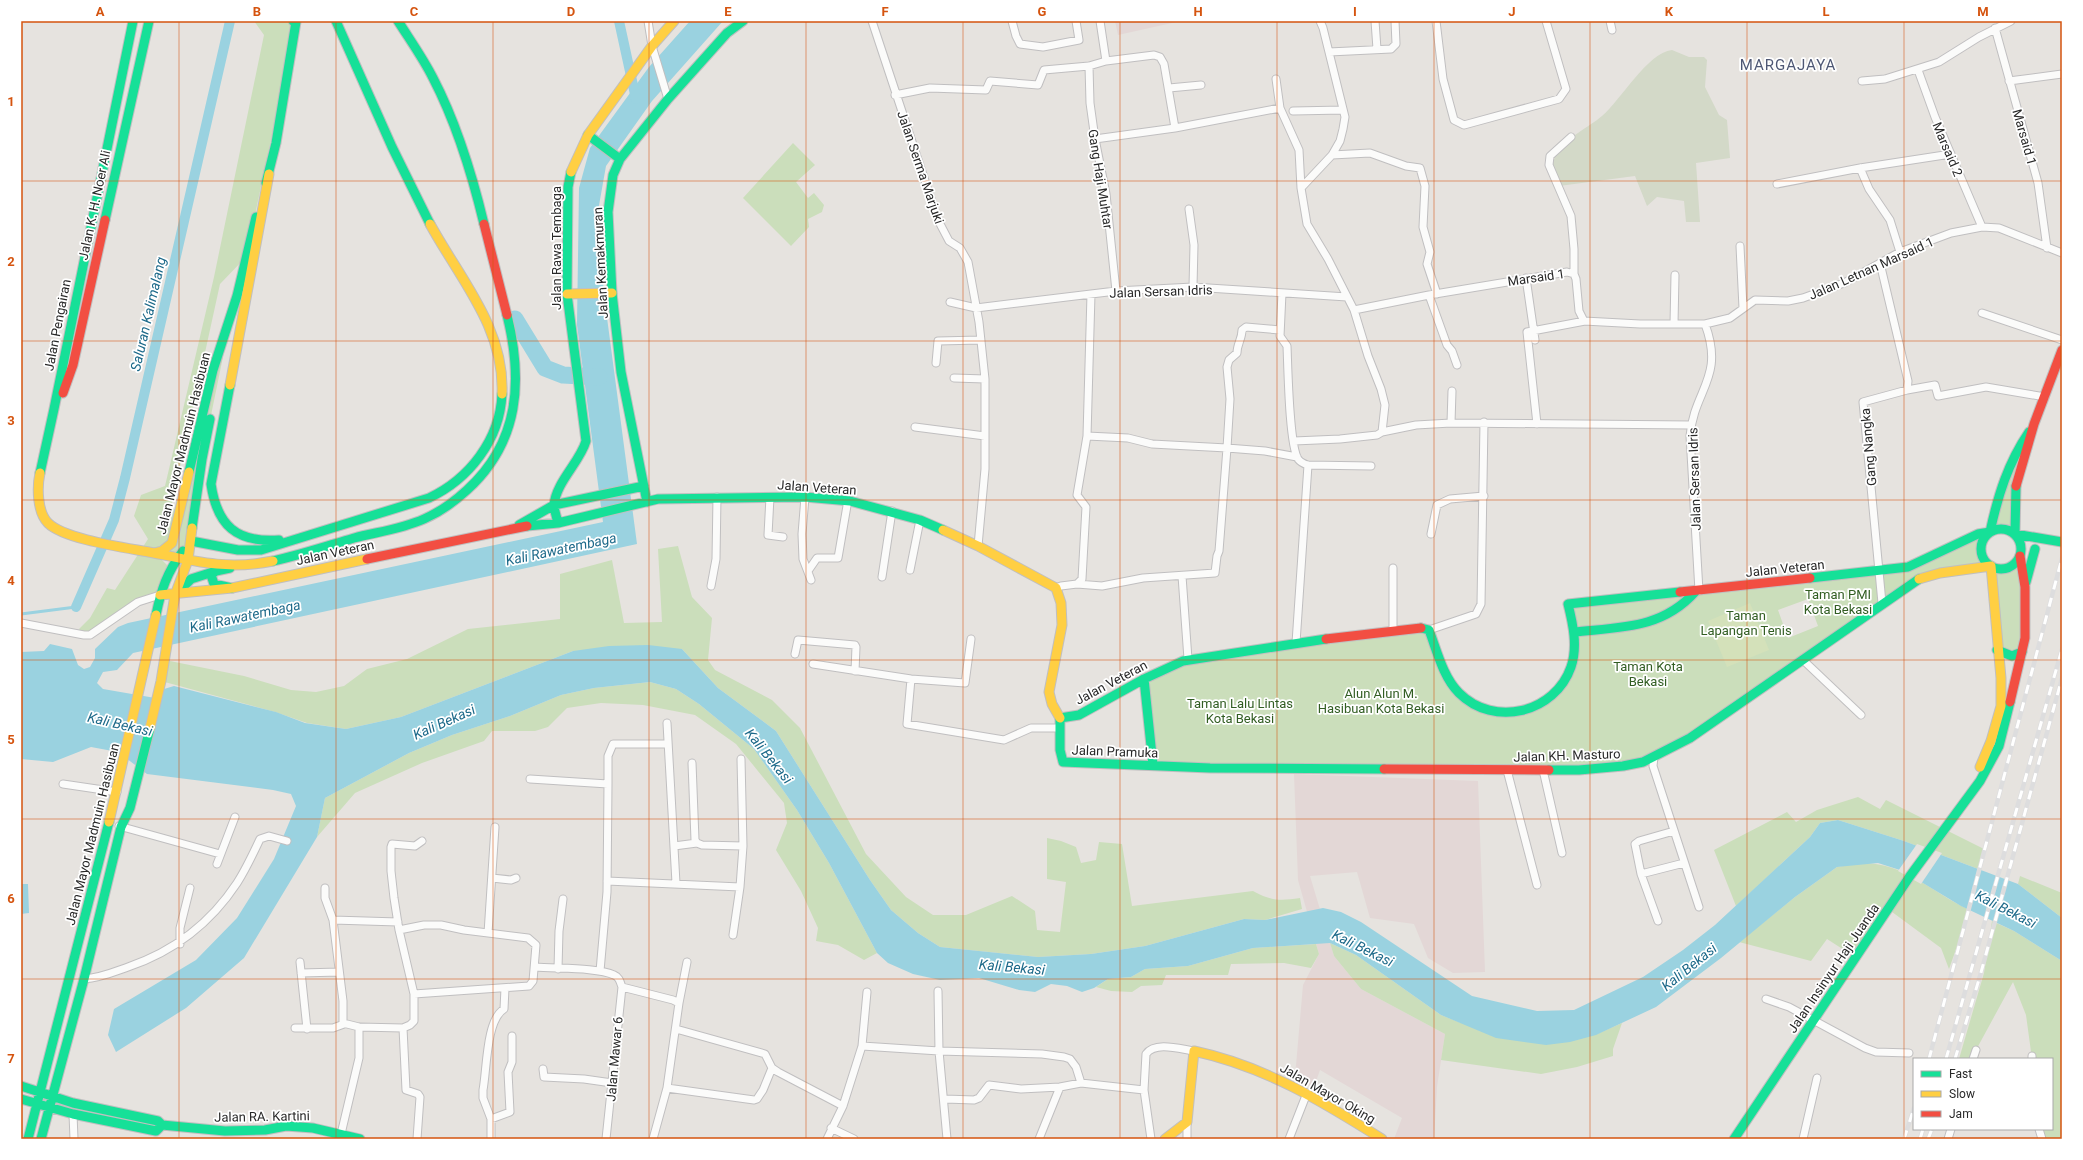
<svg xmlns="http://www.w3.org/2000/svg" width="2083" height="1160" viewBox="0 0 2083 1160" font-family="Roboto,sans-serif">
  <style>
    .medical { fill: #e3d7d6 }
    .green { fill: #cbdebb; fill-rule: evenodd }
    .cemetery { fill: #d3d9c8 }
    .pitch { fill: #d4e1ba }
    .water { fill: #9ad2e0 }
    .pier { fill: #e6e3df }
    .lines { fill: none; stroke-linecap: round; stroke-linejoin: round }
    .stream { stroke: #9ad2e0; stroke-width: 3 }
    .canal { stroke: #9ad2e0; stroke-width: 10 }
    .river { stroke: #9ad2e0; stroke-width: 17 }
    .street-casing { stroke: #c0bfc0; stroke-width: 9 }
    .fast-casing { stroke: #c0bfc0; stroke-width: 11 }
    .slow-casing { stroke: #c0bfc0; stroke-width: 11 }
    .jam-casing { stroke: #c0bfc0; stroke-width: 11 }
    .street { stroke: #fbfbfa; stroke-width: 7 }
    .fast { stroke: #16e098; stroke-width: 9 }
    .slow { stroke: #ffcf43; stroke-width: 9 }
    .jam { stroke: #f24e42; stroke-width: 9 }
    .rail-casing { stroke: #ddddde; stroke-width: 4.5 }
    .rail { stroke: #fff; stroke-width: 3; stroke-dasharray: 9; stroke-linecap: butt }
    .grid { fill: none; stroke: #d5540f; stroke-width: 1; stroke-opacity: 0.55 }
    .labels { text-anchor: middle; stroke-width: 3.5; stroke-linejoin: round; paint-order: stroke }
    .street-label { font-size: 13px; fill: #292929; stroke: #fff }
    .park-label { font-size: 13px; fill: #315d22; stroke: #fff }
    .water-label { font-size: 14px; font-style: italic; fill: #1c6989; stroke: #fff }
    .quarter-label { font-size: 15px; letter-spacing: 1px; fill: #4e5774; stroke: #fff }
    .neatline { fill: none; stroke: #d5540f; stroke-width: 1.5 }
    .grid-label { font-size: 13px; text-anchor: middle; font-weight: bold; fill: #d5540f }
  </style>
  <rect width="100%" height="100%" fill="#e6e3df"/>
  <!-- medical -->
  <path class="medical" d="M1115 21H1181L1118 35Z
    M1294 774 1478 781 1485 972 1453 973 1428 958 1414 924 1370 918 1357 872 1310 876 1334 956 1361 989 1445 1034 1437 1087 1434 1139H1394L1402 1118 1320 1070 1314 1087 1295 1077 1303 985 1319 954 1298 880Z"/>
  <!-- green -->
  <path class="green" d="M254 21 296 22 246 257 220 284 171 508 180 511 213 370 223 357 202 459 191 541 178 557 155 553 170 568 160 595 147 598 84 635 79 629 90 618 107 588 115 590 148 539 134 516 141 495 165 486 214 277 264 35Z
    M793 143 815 165 796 182 808 198 814 193 824 205 822 212 808 219 809 227 791 246 743 198Z
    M2034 424 2009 530C1974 518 1972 578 2010 567L2020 556 2022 652 2003 654 1990 566 1927 576 1688 739 1620 767 1153 765 1144 679 1183 661 1429 630 1459 693 1503 713 1550 698 1571 668 1568 604 1907 567 1990 532 1998 491ZM1808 599 1818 626 1788 638 1778 610Z
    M678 546 692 597 712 618 708 660 715 670 772 700 800 728 866 854 906 897 933 915H966L1012 896 1035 911 1037 930 1060 932 1066 882 1047 879V838L1061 841 1076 847 1081 863 1096 860 1099 842 1122 844 1132 906 1253 891C1271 901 1280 901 1300 898L1302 909 1265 920 1244 919 1145 946 1091 954 1038 957 940 947 918 933 891 910 870 880 776 731 718 688 682 649 573 651 401 717 346 729 307 723 275 712 161 681 165 660 244 676 291 690 316 692 344 686 367 669 407 659 468 629 560 619V574L612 560 624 623 662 622 658 549Z
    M650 682 676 689 699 704 754 749 797 810 829 863 877 953 864 960 838 945 816 941 818 928 801 891 776 850 787 823 784 803 736 744 695 715 643 705 601 703 567 708 548 727 535 731H492L484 741 422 763 355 793 317 837 325 798 409 753 452 735 510 716 561 695 594 688Z
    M1858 797 1880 809 1886 800 1986 850 1981 870 1904 841 1838 820 1820 823 1810 837 1736 906 1714 850 1787 812 1796 822 1817 810Z
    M1861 863C1907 863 1930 892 1970 910L1949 969 1941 948 1888 909 1855 957 1827 939 1811 961 1739 942 1795 897 1837 867Z
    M2020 876 2062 893V918L2018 884Z
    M1992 921 2014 931 2062 961V1139H2042L2039 1129H2052V1059H2032L2026 1015 2013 982 1976 1050 1973 1059H1959L1984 973Z
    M1330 943 1356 955 1441 1015 1461 1023 1597 1034 1622 1023 1613 1049V1056L1577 1067 1541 1074 1441 1060 1445 1034 1361 989 1334 956Z
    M1316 944 1319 954 1311 968 1284 963 1231 964 1228 975H1166L1162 985 1141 986 1132 992 1111 991 1096 987 1108 979 1131 977 1145 969 1188 966 1253 948Z"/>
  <!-- cemetery -->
  <path class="cemetery" d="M1672 50 1689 57H1704L1707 60 1705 87 1719 115 1727 120 1730 158 1696 163 1700 222H1686L1684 201 1657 197 1647 206 1635 176 1559 186 1551 167C1553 163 1554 157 1557 153 1566 138 1589 127 1602 116 1621 100 1647 53 1672 50Z"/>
  <!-- pitch -->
  <path class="pitch" d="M1750 603 1769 650 1727 667 1708 621Z"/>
  <!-- water -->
  <path class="water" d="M690 21H723L652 101 606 166 598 211 604 295 637 544 133 653 117 670 103 672 97 683 103 689 161 699 164 689 174 686 276 712 305 723 346 729 401 717 573 651 609 646 648 645 682 649 718 688 776 731 870 880 891 910 918 933 940 947 1038 957 1091 954 1145 946 1244 919 1265 920 1323 908 1341 912 1361 922 1472 996 1537 1011 1574 1010 1643 977 1683 950 1715 925 1810 837 1820 823 1838 820 1904 841 2018 884 2062 918V961L2014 931 1961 906 1903 871 1878 863 1837 867 1795 897 1721 958 1656 1007 1596 1035 1570 1042 1546 1045 1496 1038 1441 1015 1356 955 1330 943 1253 948 1188 966 1145 969 1131 977 1108 979 1094 988 1082 992 1067 986 1051 984 1035 992 1019 990 979 978 940 980 913 974 888 963 877 953 829 863 797 810 754 749 699 704 676 689 650 682 594 688 561 695 510 716 452 735 409 753 325 798 317 837 244 958 186 1008 116 1052 108 1035 114 1009 196 960 237 918 274 859 296 806 291 794 273 790 147 774 118 752 91 747 53 762 21 759V652L44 651 50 644 72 649 78 665 84 669 90 667 95 658V649L118 627 128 623 603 522 577 325 579 188 590 148 649 67Z
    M21 884H28L29 913 21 914Z"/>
  <!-- pier -->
  <path class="pier" d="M1917 844 1942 853 1921 884 1898 871Z"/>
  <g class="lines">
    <!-- stream -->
    <path class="stream" d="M21 614 76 607"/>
    <!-- canal -->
    <path class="canal" d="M619 21 636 99
      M76 607 114 520 125 478 230 21"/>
    <!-- river -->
    <path class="river" d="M515 319 545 368 563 375 599 377"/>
    <defs>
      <path id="street" d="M648 21 652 46 668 99
        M872 21 938 220 949 241 960 248 968 262 979 322 985 379V469L978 546
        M1012 21 1016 36 1020 44 1043 47 1079 40 1076 21
        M1320 21 1323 28 1345 117 1343 129 1340 141 1332 155 1301 188 1307 224 1328 259 1354 310 1368 356 1381 389 1385 405 1382 432
        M1375 21 1377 49
        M1436 21 1443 79 1454 120 1464 125 1559 99 1566 89 1546 21
        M1610 21 1612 30
        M1995 28 2038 183 2047 248
        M1329 52 1391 49 1396 44 1395 21
        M1089 66 1090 103 1095 139 1106 194 1116 291
        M1918 70 1935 117 1982 227
        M1276 79 1280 108
        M1862 81 1885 79 1939 62 1979 37 2011 21
        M2009 81 2062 74
        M1169 88 1201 85
        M895 95 930 88 986 90 990 81 1038 85 1044 70 1089 66 1106 61
        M1293 111 1343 110
        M1175 128 1280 108 1299 150 1301 188
        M1571 137 1550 156 1549 165 1571 216 1574 249V274
        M1095 139 1175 128 1164 64 1160 57 1154 55 1106 61 1100 21
        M1332 155 1370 153 1406 166 1420 168 1425 186 1423 227 1430 252 1427 264 1437 294
        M1860 168 1869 189 1890 220 1900 252
        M1777 184 1860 168 1951 154
        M1189 209 1194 245 1193 287
        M1740 246 1743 308
        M1880 263 1908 381 1907 390
        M1526 278 1535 340
        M1282 293 1280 336 1287 346C1288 368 1289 444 1298 459 1301 463 1304 464 1308 465L1296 643
        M1429 295 1447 345 1452 351 1457 365
        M950 302 976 308 1116 291 1193 287 1347 297
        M1354 310 1429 295 1567 272 1574 274 1576 279 1579 311 1584 321 1640 324H1705L1730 318 1755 300 1788 301 1803 298 1844 283 1900 252 1951 233 1982 227 1999 228 2062 253
        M1982 313 2062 340
        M1674 324 1675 275
        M936 363 938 341 980 340
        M954 378 985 379
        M1451 423 1452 391
        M1537 424 1527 332 1585 321
        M915 427 985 436
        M1087 436 1128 438 1152 444 1227 448 1230 399 1227 367 1229 360 1237 353C1237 344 1242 339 1242 330L1246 327 1280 330
        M1294 441 1340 439 1377 435 1382 432 1416 425 1451 423 1691 425
        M1308 465 1371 466
        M770 497 768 535 783 537
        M805 497 802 534 803 559 811 580
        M1431 534 1437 505 1450 499 1484 496
        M1393 568V631
        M910 570 920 520
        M808 571 817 558H838L848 500
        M1182 576 1188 659
        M882 577 892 511
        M1077 584 1102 586 1143 578 1215 573 1217 556 1219 551 1227 448 1265 451 1297 457
        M711 586 716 559 717 497
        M1056 588 1061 586 1077 584 1082 579 1086 507 1077 495 1087 436 1091 294
        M1699 591 1690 436C1694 389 1725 378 1705 324
        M1882 603 1863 402 1907 390 1935 385 1938 396 1986 387 2045 397
        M21 623 84 635H90L138 602 160 595
        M1429 630 1476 614 1481 604 1484 422
        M795 654 798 640 855 645 856 647 855 671
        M1803 660 1861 715
        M813 664 911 679 965 683 971 639
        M911 679 907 724 1004 740 1031 728H1060
        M667 723 676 883
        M1654 757 1653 766 1699 907
        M692 763 695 840 697 843 702 845 743 846
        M1507 770 1537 885
        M1543 770 1562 853
        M530 779 608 784 607 892 600 971
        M63 784 117 792
        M608 784V756L613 744H668
        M119 826 220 854
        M674 846 697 843
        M217 864 235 817
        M1641 874 1684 863
        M492 878 511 880 516 878
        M607 881 740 887
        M325 888V898L333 920 343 1001V1023L359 1027 403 1028
        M333 920 398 922
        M1658 921 1641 874 1635 844 1639 841 1674 831
        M399 930 424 925H441L464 930 528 938 536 945 533 981 529 986 414 994
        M488 933 495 827
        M733 935 740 887 743 846 741 759
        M180 944V928L190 888
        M300 962 307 1029
        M535 967C555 969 597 967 614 975 619 977 620 981 622 987L606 1139
        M558 969 559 931 563 899
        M301 973 339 972
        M84 979C100 978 114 972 128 967 175 951 210 924 237 883 246 869 253 854 260 839L269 836 287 841
        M622 987 673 1000 679 1003 667 1088 653 1139
        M938 991 939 1051 947 1139
        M1766 999 1789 1007 1865 1048 1876 1052 1909 1053
        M679 1003 687 962
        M295 1028H333L344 1024
        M676 1029 765 1054 772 1068 778 1072 843 1106
        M862 1046 939 1051 1042 1054 1064 1057 1070 1059 1076 1067 1081 1083
        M1973 1059 1976 1050
        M2032 1059V1056
        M543 1069 544 1077 584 1079 612 1083
        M667 1088 754 1100 757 1099 763 1090 772 1068
        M945 1099 974 1100 979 1098 989 1085 1021 1089 1060 1087
        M73 1114 74 1139
        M491 1119 510 1112 508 1072 512 1062V1036
        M1187 1122V1139
        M831 1128 854 1139
        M2039 1129 2042 1139
        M341 1134 359 1058V1027
        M417 1139 420 1097 418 1094 406 1090 403 1028 410 1025 414 1021V994L399 930 394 898 391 871V847L392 844 415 846 422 841
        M491 1139V1119L483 1098V1090C487 1069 486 1020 504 1009L505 988
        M827 1139 843 1106 862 1046 867 992
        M1039 1139 1060 1087 1081 1083 1144 1090
        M1151 1139 1144 1090 1146 1054C1155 1041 1180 1049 1194 1051
        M1289 1139 1307 1093
        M1803 1139 1817 1078
        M1948 1139 1951 1129"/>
      <path id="fast" d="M336 21 392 147 430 224
        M398 21C410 40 423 58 433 78 457 124 472 174 484 224
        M588 135 620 159
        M266 183 276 143 296 22 293 21
        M105 220 149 21
        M230 385 211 484C217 526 237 543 279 540
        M189 472 213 370 237 296 256 217
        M40 473 54 409 133 21
        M2016 486 2015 534 2062 542
        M647 502 621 372 612 293 608 212 613 175 620 159 668 99 727 33 743 21
        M558 523C557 518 554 510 554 505 556 482 580 462 586 441L567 294 568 187 571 172
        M519 525 554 505 644 486
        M527 526 558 523 658 499 805 497 850 501 920 520 943 530
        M192 528 202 459 210 419
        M1981 549a20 20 0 1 1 40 0a20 20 0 1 1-40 0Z
        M1990 532C1998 495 2008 463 2029 432
        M191 541 238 550H261L429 498C469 479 500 440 502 394
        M273 561C300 555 327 546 354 538 377 532 402 529 424 519 440 512 454 502 467 490 520 442 523 380 507 315
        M230 568 216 571 211 575 214 584 232 588
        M1810 578 1908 567 1978 534 1990 532
        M2026 582 2035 549
        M175 595 191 579 216 571
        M156 615C161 590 167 572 183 551
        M1421 628 1429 630C1437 651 1443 677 1459 693 1494 728 1555 713 1571 667 1578 647 1573 624 1568 604L1680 592
        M1574 632C1620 627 1662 629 1695 592
        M1997 650 2012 656 2022 652
        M1144 679 1153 765
        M1060 718 1079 715 1144 679 1183 661 1326 639
        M1060 718V750L1063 762 1210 768 1384 769
        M1549 770H1579L1623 766 1643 762 1690 738 1919 579
        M21 1086 73 1103 158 1121 162 1125 225 1131 265 1130 286 1126 313 1128 360 1139
        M21 1099 73 1114 156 1131 162 1125
        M28 1139 109 822
        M41 1139 84 979 121 827 130 808 150 728
        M1734 1139 1910 876 1980 781 1999 746 2010 702"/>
      <path id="slow" d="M571 172 588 135 652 46 674 21
        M430 224C460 279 505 328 502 394
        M567 294 612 293
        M230 385 269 174
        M40 473C37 487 37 512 48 523 65 540 129 548 154 553L162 551 172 543 189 472
        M943 530 978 546 1056 588 1061 603 1062 625 1049 692 1052 704 1060 718
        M154 553C197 562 229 570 273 561
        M1919 579 1940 573 1991 566
        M160 595 232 588 367 559
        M150 728 161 681 175 595 188 560 192 528
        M1980 767 1991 741 2001 706V678L1991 566
        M109 822 156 615
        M1165 1139 1187 1122 1194 1051C1264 1066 1322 1101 1382 1139"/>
      <path id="jam" d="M484 224 507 315
        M63 393 73 365 105 220
        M2016 486 2034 424 2062 350
        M367 559 527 526
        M1680 592 1810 578
        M1326 639 1421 628
        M2010 702 2025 638V587L2020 556
        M1384 769 1549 770"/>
    </defs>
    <!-- street casing -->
    <use href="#street" class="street-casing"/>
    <!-- fast casing -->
    <use href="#fast" class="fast-casing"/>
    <!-- slow casing -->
    <use href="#slow" class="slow-casing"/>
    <!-- jam casing -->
    <use href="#jam" class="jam-casing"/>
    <!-- street -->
    <use href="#street" class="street"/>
    <!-- fast -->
    <use href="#fast" class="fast"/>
    <!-- slow -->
    <use href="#slow" class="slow"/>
    <!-- jam -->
    <use href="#jam" class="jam"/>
    <defs>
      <path id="rail" d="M1929 1059 2062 558
        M1946 1059 2062 649
        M1955 1059 1980 976 2062 678
        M1904 1139 1914 1108
        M1920 1139 1923 1129
        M1928 1139 1932 1129"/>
    </defs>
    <!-- rail casing -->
    <use href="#rail" class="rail-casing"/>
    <!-- rail -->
    <use href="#rail" class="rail"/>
  </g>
  <!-- grid -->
  <path class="grid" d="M179 21V1139M336 21V1139M493 21V1139M649 21V1139M806 21V1139M963 21V1139M1120 21V1139M1277 21V1139M1434 21V1139M1590 21V1139M1747 21V1139M1904 21V1139M21 181H2062M21 341H2062M21 500H2062M21 660H2062M21 819H2062M21 979H2062"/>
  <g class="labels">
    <!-- street labels -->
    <g class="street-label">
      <text transform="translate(2025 137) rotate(74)" y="5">Marsaid 1</text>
      <text transform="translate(1948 149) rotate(67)" y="5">Marsaid 2</text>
      <text transform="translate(921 167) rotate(71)" y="5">Jalan Serma Marjuki</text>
      <text transform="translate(1101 179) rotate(81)" y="5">Gang Haji Muhtar</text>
      <text transform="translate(94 205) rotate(-78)" y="5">Jalan K. H. Noer Ali</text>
      <text transform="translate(556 248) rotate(-90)" y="5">Jalan Rawa Tembaga</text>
      <text transform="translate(600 263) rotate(-93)" y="5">Jalan Kemakmuran</text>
      <text transform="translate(1871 268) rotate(-24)" y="5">Jalan Letnan Marsaid 1</text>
      <text transform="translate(1536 277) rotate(-8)" y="5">Marsaid 1</text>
      <text transform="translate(1161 291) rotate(-2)" y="5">Jalan Sersan Idris</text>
      <text transform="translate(57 325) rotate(-79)" y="5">Jalan Pengairan</text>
      <text transform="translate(183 443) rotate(-76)" y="5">Jalan Mayor Madmuin Hasibuan</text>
      <text transform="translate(1868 447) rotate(-95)" y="5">Gang Nangka</text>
      <text transform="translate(1694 479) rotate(-92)" y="5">Jalan Sersan Idris</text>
      <text transform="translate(817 487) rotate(4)" y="5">Jalan Veteran</text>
      <text transform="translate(335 552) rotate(-12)" y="5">Jalan Veteran</text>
      <text transform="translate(1785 568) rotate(-6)" y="5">Jalan Veteran</text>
      <text transform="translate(1111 682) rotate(-28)" y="5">Jalan Veteran</text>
      <text transform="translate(1115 751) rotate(2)" y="5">Jalan Pramuka</text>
      <text transform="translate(1567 755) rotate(-2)" y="5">Jalan KH. Masturo</text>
      <text transform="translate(92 834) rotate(-76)" y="5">Jalan Mayor Madmuin Hasibuan</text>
      <text transform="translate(1833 968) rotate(-56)" y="5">Jalan Insinyur Haji Juanda</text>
      <text transform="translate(614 1059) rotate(-85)" y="5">Jalan Mawar 6</text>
      <text transform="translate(1328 1093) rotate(30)" y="5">Jalan Mayor Oking</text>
      <text transform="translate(262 1116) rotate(-1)" y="5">Jalan RA. Kartini</text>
    </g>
    <!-- park labels -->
    <g class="park-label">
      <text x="1838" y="599">Taman PMI<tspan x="1838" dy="15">Kota Bekasi</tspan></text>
      <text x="1746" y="620">Taman<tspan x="1746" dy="15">Lapangan Tenis</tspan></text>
      <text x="1648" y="671">Taman Kota<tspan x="1648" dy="15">Bekasi</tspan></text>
      <text x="1381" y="698">Alun Alun M.<tspan x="1381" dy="15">Hasibuan Kota Bekasi</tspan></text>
      <text x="1240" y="708">Taman Lalu Lintas<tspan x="1240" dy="15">Kota Bekasi</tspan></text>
    </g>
    <!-- water labels -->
    <g class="water-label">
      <text transform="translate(148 314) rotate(-77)" y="5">Saluran Kalimalang</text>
      <text transform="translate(561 549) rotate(-12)" y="5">Kali Rawatembaga</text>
      <text transform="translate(245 616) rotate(-12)" y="5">Kali Rawatembaga</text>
      <text transform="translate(444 722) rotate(-24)" y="5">Kali Bekasi</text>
      <text transform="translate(120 724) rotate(13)" y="5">Kali Bekasi</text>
      <text transform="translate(769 756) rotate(51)" y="5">Kali Bekasi</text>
      <text transform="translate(2006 909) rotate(27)" y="5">Kali Bekasi</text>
      <text transform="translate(1363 948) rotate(26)" y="5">Kali Bekasi</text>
      <text transform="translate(1012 967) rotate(5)" y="5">Kali Bekasi</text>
      <text transform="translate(1689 967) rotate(-39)" y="5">Kali Bekasi</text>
    </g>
    <!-- quarter labels -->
    <g class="quarter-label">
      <text x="1788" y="70">MARGAJAYA</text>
    </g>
  </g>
  <!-- border -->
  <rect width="2083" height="1160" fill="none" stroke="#ffffff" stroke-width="44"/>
  <!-- legend -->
  <rect x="1913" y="1058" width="140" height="72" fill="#ffffff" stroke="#a9a9a9"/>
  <rect x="1921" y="1071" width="20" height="6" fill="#16e098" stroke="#a9a9a9"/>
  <text x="1949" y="1078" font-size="12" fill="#292929">Fast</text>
  <rect x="1921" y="1091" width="20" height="6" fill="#ffcf43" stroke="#a9a9a9"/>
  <text x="1949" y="1098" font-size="12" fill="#292929">Slow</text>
  <rect x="1921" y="1111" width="20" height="6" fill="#f24e42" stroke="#a9a9a9"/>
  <text x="1949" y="1118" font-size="12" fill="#292929">Jam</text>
  <rect x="22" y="22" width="2039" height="1116" class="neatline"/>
  <g class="grid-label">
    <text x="100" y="16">A</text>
    <text x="257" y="16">B</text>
    <text x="414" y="16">C</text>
    <text x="571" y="16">D</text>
    <text x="728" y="16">E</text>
    <text x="885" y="16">F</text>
    <text x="1042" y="16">G</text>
    <text x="1198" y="16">H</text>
    <text x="1355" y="16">I</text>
    <text x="1512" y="16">J</text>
    <text x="1669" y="16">K</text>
    <text x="1826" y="16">L</text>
    <text x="1983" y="16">M</text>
    <text x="11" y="106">1</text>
    <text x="11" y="266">2</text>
    <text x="11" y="425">3</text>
    <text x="11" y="585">4</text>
    <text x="11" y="744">5</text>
    <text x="11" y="903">6</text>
    <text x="11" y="1063">7</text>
  </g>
</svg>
